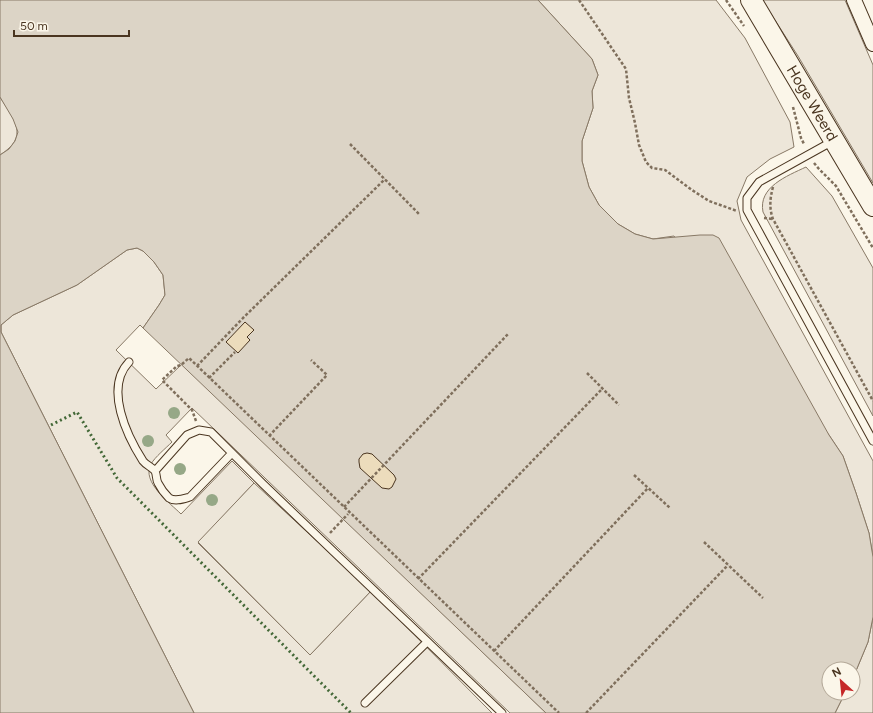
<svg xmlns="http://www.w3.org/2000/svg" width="873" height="713" viewBox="0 0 873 713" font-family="Figtree,sans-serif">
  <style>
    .green { fill: #ede6d9; stroke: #887966 }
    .parking { fill: #ede7d9; stroke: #887966 }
    .water { fill: #dcd4c6; stroke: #887966 }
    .building { fill: #ecdcbc; stroke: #4a3520 }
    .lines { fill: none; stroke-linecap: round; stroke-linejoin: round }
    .service-casing { stroke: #4a3520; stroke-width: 9 }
    .minor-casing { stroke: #4a3520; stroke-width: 16 }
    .secondary-casing { stroke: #4a3520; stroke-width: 22 }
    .path { stroke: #7f6f5c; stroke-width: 2.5; stroke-dasharray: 3 2; stroke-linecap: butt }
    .service { stroke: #fbf6e9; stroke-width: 7 }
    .minor { stroke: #fbf6e9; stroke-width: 14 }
    .secondary { stroke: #fbf6e9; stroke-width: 20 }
    .hedge { stroke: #436837; stroke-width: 3; stroke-dasharray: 2 3; stroke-linecap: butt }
    .tree { fill: #96a887 }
    .labels { text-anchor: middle; stroke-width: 3; stroke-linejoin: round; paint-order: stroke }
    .street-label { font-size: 15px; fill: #4a3520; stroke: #fbf6e9 }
  </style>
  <rect width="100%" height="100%" fill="#fbf6e9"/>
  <!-- green -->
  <path class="green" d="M538 0H716L745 38 790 122 794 147 770 159 747 177 737 201 741 220 873 461V557L869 533 856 493 843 456 829 435 674 236 653 239 635 234 618 224 599 205 589 187 582 161V141L593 108 592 91 598 75 592 59Z
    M762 0H845L873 65V183L798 56Z
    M0 97C14 120 30 136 0 155Z
    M806 167 832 196 873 268V416L763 212C758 187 787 176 806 167Z
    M137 248 143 251 154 262 163 275 165 295 159 305 143 328 140 325 116 350 156 389 182 364 546 713H510L192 408 166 435 172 442C166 448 155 457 151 464 141 482 170 503 181 514L232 461 254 483 198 543 310 655 371 591 492 713H194L1 332V325L13 315 77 285 127 250Z
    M873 617V713H835L845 693H853V678L868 642Z"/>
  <!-- parking -->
  <path class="parking" d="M254 483 371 591 310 655 198 542Z"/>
  <!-- water -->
  <path class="water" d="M0 0H538L592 59 598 75 592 91 593 108 582 141V161L589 187 599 205 618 224 635 234 653 239 700 235H713L719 238 829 435 843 456 856 493 869 533 873 557V617L868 642 853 678V669H829V693H845L835 713H546L143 328 159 305 165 295 163 275 154 262 143 251 137 248 127 250 77 285 13 315 1 325V332L194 713H0V155L9 149 15 141 18 132 13 119 0 97Z"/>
  <!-- building -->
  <path class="building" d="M245 322 254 330 247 337 250 340 238 353 226 342Z
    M367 453 372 454 394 475 396 479 392 487 389 489 382 488 360 468 359 462V459L363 454Z"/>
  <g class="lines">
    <defs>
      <path id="service" d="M833 141 759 182 747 198V210L873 441
        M129 362C104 388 127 436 143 461 146 465 152 467 155 471 157 475 156 480 158 483 160 487 166 495 169 498 175 502 183 499 190 497L232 453
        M155 471 187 435 199 430 211 432 263 484 502 713
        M365 703 427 642"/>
      <path id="minor" d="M854 0 873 44"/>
      <g id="secondary">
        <path id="s1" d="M751 0 873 206"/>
      </g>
    </defs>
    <!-- service casing -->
    <use href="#service" class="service-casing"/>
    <!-- minor casing -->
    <use href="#minor" class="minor-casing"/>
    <!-- secondary casing -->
    <use href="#secondary" class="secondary-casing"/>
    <!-- path -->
    <path class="path" d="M579 0 626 69 629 98 635 123 639 145 646 162 652 168 665 170 692 190 709 201 737 211
      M726 0 744 26
      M793 107 801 138 804 144
      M350 144 419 214
      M814 163 819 169 836 186 873 248
      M773 187C770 198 769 208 773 219L873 401
      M764 218 773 219
      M197 366 243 318 385 179
      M587 373 619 405
      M209 378 235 352
      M196 421 192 410 162 380 177 366 181 365 189 358 559 713
      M269 436 327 375 311 360
      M634 475 670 508
      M344 507 508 334
      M330 533 348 514
      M704 542 763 598
      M418 579 602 389
      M494 651 648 488
      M586 713 728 565"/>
    <!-- service -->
    <use href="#service" class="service"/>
    <!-- minor -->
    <use href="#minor" class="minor"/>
    <!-- secondary -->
    <use href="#secondary" class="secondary"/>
    <!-- hedge -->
    <path class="hedge" d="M51 425 77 412 117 478 351 713"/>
  </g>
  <!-- trees -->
  <g class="tree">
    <circle cx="174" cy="413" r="6"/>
    <circle cx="148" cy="441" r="6"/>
    <circle cx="180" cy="469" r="6"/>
    <circle cx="212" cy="500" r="6"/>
  </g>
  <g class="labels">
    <!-- street labels -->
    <g class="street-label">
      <text dy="5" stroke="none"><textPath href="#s1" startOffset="120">Hoge Weerd</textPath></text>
    </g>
  </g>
  <!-- north arrow -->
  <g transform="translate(841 681) rotate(333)"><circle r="19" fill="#fbf6e9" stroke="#b4a999"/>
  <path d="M0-3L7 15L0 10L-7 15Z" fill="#c62828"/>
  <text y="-6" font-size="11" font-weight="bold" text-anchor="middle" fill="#4a3520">N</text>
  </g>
  <!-- scale -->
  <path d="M14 30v6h115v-6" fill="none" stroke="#4a3520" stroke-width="2"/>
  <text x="20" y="30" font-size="12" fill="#4a3520" stroke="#fbf6e9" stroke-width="3" paint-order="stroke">50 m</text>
</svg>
